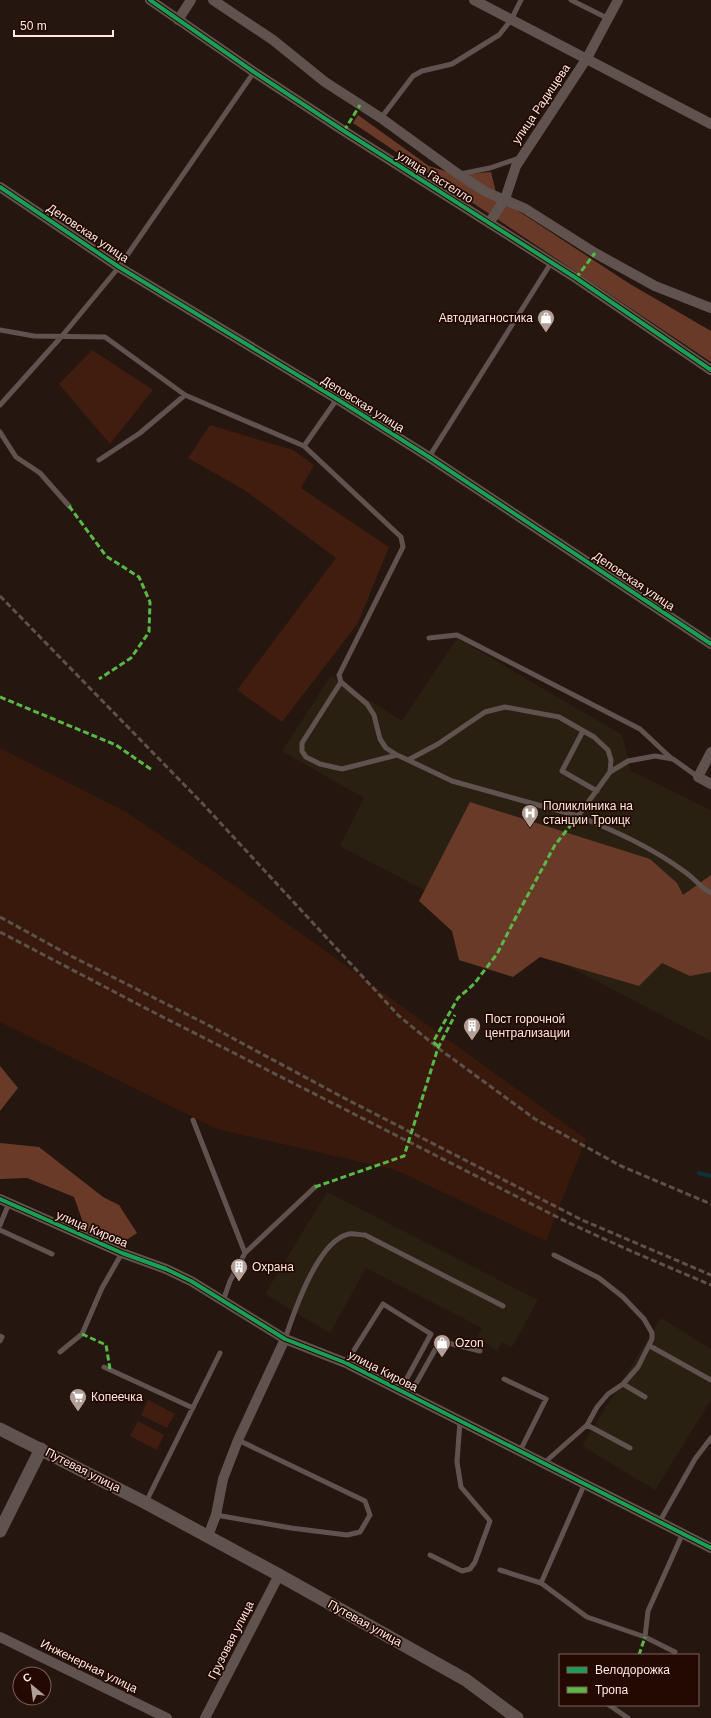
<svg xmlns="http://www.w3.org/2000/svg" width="711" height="1718" viewBox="0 0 711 1718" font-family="Helvetica,sans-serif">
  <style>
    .built { fill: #38190c }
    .industrial { fill: #292011 }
    .medical { fill: #2a2011 }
    .green { fill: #401d0e }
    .forest { fill: #693a28 }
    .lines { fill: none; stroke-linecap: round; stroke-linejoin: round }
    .stream { stroke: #0d3337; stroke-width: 4 }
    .service { stroke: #60534f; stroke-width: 5 }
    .minor { stroke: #60534f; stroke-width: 10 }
    .tertiary { stroke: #60534f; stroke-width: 13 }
    .rail { stroke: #5d514c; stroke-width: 3; stroke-dasharray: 6 3; stroke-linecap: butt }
    .quiet { stroke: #58b947; stroke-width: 3; stroke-dasharray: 6 3; stroke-linecap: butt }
    .cycleway-casing { stroke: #230902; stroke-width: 6 }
    .cycleway { stroke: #1a9f57; stroke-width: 4 }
    .labels { text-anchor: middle; stroke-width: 3.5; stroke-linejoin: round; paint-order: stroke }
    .street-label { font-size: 12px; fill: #fde9e1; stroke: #230902 }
    .poi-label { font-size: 12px; fill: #fde9e1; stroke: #230902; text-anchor: start }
  </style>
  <rect width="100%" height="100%" fill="#261610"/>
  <!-- built -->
  <path class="built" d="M0 748 126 812 238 888 586 1139 546 1241 396 1170 217 1129 0 1022Z"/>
  <!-- industrial -->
  <path class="industrial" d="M327 1192 538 1300 512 1347 502 1342 497 1351 477 1337 482 1328 366 1268 330 1333 265 1294Z
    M661 1318 711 1349V1400L655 1490 582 1446Z"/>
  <!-- medical -->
  <path class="medical" d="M457 638 622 735 631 771 711 810V1041L340 846 364 798 282 751 331 676 402 721Z"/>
  <!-- green -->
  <path class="green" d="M92 350 153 390 110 444 59 384Z
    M210 425 293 450 314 465 301 488 389 547 358 623 282 722 237 690 336 558 246 491 188 458Z
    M148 1400 175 1414 167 1428 141 1415Z
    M138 1421 164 1435 157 1450 130 1436Z"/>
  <!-- forest -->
  <path class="forest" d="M358 115 429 166 458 175 491 172 497 197 630 284 711 331V362L353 123Z
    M470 802 650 859 677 883 683 895 711 875V972L690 976 662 963 639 986 540 957 513 977 459 960 452 931 419 901Z
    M0 1066 18 1088 0 1111Z
    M0 1143 39 1147 103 1197 119 1205 137 1233 119 1245 86 1231 74 1197 27 1178 0 1179Z"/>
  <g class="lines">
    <!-- stream -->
    <path class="stream" d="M699 1173 711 1176"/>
    <!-- service -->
    <path class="service" d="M571 0 609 19
      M381 118 413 76 422 71 452 64 499 35 511 20 521 0
      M460 174 490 168 519 158
      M0 330 34 336 105 337 185 395 304 446 401 537 403 547 339 675 341 682 302 743V751L306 757 320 764 342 769 397 755 408 760 438 744 485 712 505 707 559 717 594 737 608 750 611 760 610 772 628 761 655 756 673 759 698 777
      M0 405 62 336 119 267 254 72
      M0 432 16 457 40 473 69 506
      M304 446 337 399
      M429 457 551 263
      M99 460 140 433 185 395
      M429 638 457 635 640 729 672 759
      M341 682 367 704 374 715 380 739 386 748 397 755
      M583 731 562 771 597 791
      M408 760 452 781 578 816
      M610 772 578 816C615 831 653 848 685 872 694 878 701 888 711 893
      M193 1120 245 1253 230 1281 223 1301
      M0 1225 9 1203
      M0 1230 52 1254
      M245 1253 315 1187
      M0 1336 2 1337 0 1341
      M285 1339C294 1312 318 1240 349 1234 353 1233 360 1235 365 1235L503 1306
      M650 1346 711 1380
      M60 1352 82 1334 102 1288 122 1253
      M346 1363 383 1304 431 1334 400 1391
      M104 1367 193 1408
      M504 1379 546 1399 520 1451
      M623 1384 645 1397
      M409 1396 440 1341 480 1351
      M587 1425 630 1448
      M544 1463 587 1425 597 1407 608 1394 623 1384 638 1367 652 1339V1333L644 1319 623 1297 599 1278 554 1255
      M585 1483 541 1583 587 1617 645 1637 648 1611 683 1533
      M146 1502 220 1353
      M216 1515 291 1528 347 1535 360 1532 370 1515 365 1501 238 1440
      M660 1521 695 1459 711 1438
      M430 1555 462 1571 470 1569 475 1562 490 1521 461 1487 457 1462 460 1421
      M500 1570 541 1583
      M645 1637 675 1652
      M609 1705 628 1718"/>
    <!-- minor -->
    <path class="minor" d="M150 0 254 72 344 131 576 278 711 370
      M213 0 273 40 325 82 381 118 458 174 486 192 524 208 595 253 655 286 711 308
      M474 0 711 124
      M178 20 191 0
      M0 187 119 267 337 399 429 457 711 644
      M489 223 505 199 516 166 587 58 618 0
      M711 752 698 777 711 784
      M0 1199 122 1253 166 1269 191 1281 285 1339 346 1363 711 1548
      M208 1536 216 1515 223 1479 238 1440 285 1339
      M0 1637 167 1718
      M205 1718 279 1575"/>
    <!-- tertiary -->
    <path class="tertiary" d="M0 1429 146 1503 279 1575 466 1680 517 1718
      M0 1531 41 1449"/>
    <!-- rail -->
    <path class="rail" d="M0 596 202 803 399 1016 438 1048 535 1119 621 1166 711 1204
      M0 917 69 955 210 1026 344 1098 582 1220 711 1275
      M0 932 149 1010 567 1222 633 1252 711 1285"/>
    <!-- quiet -->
    <path class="quiet" d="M344 131 360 105
      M576 278 595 253
      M69 506 106 556 139 577 150 602 149 632 131 658 99 679
      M0 697 116 745 152 770
      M438 1046 433 1042 458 998 474 984 497 954 516 917 555 845 578 816
      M315 1187 404 1156 438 1048 455 1015
      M82 1334 106 1345 110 1369
      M639 1655 645 1637"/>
    <defs>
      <path id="cycleway" d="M150 0 254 72 344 131 576 278 711 370
        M0 187 119 267 337 399 429 457 711 644
        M0 1199 122 1253 166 1269 191 1281 285 1339 346 1363 711 1548"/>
    </defs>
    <!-- cycleway casing -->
    <use href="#cycleway" class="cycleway-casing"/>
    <!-- cycleway -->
    <use href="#cycleway" class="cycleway"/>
  </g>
  <!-- icons -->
  <defs>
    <symbol id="shop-pin" viewBox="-11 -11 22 30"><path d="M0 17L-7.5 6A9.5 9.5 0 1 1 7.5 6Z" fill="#b29f98" stroke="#230902"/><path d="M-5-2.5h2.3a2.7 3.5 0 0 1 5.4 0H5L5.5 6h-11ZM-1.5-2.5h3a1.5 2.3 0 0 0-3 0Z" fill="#fff"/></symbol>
    <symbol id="hospital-pin" viewBox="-11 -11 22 30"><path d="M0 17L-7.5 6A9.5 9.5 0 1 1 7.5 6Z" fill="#b29f98" stroke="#230902"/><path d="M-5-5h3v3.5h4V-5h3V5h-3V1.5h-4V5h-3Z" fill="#fff"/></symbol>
    <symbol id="building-pin" viewBox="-11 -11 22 30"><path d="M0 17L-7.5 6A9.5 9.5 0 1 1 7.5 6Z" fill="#b29f98" stroke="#230902"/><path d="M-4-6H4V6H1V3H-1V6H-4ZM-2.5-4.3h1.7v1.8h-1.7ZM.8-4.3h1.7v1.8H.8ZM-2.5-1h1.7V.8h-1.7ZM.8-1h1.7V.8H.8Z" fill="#fff"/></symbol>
    <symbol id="supermarket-pin" viewBox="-11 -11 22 30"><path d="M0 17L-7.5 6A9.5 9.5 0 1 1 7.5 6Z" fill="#b29f98" stroke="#230902"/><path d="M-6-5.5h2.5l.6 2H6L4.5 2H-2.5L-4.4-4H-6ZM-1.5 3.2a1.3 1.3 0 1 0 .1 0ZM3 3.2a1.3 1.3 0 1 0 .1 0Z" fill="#fff"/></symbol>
  </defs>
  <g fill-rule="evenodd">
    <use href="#shop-pin" x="536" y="308" width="20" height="27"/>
    <use href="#hospital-pin" x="520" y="803" width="20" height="27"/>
    <use href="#building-pin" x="462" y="1016" width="20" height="27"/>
    <use href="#building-pin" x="229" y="1257" width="20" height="27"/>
    <use href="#shop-pin" x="432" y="1333" width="20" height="27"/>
    <use href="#supermarket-pin" x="68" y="1387" width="20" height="27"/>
  </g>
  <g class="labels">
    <!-- street labels -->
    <g class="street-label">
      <text transform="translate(541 104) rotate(-56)" y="4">улица Радищева</text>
      <text transform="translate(435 177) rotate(32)" y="4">улица Гастелло</text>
      <text transform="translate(88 233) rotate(34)" y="4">Деповская улица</text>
      <text transform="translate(363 404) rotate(32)" y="4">Деповская улица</text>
      <text transform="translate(634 581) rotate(34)" y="4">Деповская улица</text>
      <text transform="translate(92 1229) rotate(23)" y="4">улица Кирова</text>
      <text transform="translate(383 1371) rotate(27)" y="4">улица Кирова</text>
      <text transform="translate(83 1470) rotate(27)" y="4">Путевая улица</text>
      <text transform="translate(365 1623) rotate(29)" y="4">Путевая улица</text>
      <text transform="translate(231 1640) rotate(-63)" y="4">Грузовая улица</text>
      <text transform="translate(89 1666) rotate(26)" y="4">Инженерная улица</text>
    </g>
    <!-- poi labels -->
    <g class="poi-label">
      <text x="533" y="322" text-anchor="end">Автодиагностика</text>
      <text x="543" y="810">Поликлиника на<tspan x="543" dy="14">станции Троицк</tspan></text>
      <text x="485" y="1023">Пост горочной<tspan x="485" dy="14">централизации</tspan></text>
      <text x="252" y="1271">Охрана</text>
      <text x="455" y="1347">Ozon</text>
      <text x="91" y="1401">Копеечка</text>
    </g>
  </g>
  <!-- legend -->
  <rect x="559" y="1654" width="140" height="52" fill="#230902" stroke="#7a635b"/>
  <rect x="567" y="1667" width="20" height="6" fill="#1a9f57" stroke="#7a635b"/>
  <text x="595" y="1674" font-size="12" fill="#fde9e1">Велодорожка</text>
  <rect x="567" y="1687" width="20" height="6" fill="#58b947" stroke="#7a635b"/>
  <text x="595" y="1694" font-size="12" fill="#fde9e1">Тропа</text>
  <!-- north arrow -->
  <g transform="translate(32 1686) rotate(331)"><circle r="19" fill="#230902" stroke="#7a635b"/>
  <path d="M0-3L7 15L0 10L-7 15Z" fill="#b29f98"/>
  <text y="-6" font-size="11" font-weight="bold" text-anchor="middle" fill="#fde9e1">С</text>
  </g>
  <!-- scale -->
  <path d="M14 30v6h99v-6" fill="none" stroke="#fde9e1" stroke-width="2"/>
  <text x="20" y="30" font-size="12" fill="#fde9e1" stroke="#230902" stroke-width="3" paint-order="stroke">50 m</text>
</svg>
